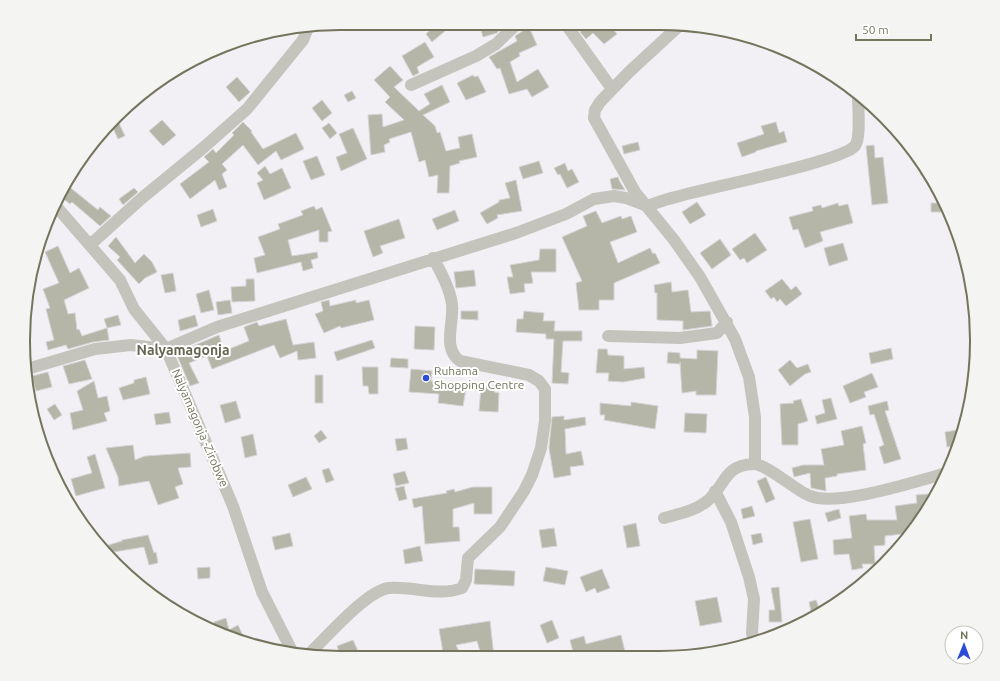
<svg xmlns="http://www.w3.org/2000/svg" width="1000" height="681" viewBox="0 0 1000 681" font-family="Ubuntu,sans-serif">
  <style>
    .building { fill: #b5b5a8; stroke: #d4d3d5 }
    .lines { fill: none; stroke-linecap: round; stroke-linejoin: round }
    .minor { stroke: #c4c4bd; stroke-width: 12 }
    .poi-dot { fill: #2b4bd9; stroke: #fff; stroke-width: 1.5 }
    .labels { text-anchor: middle; stroke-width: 4; stroke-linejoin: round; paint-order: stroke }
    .poi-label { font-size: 12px; fill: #74755c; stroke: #fff; text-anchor: start }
    .street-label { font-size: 12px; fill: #74755c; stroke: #fff }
    .quarter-label { font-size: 14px; font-weight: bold; fill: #656552; stroke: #fff }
    .rim { fill: none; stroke: #74755c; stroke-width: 2 }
  </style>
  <rect width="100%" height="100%" fill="#f2f0f4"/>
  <!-- building -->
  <path class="building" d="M438 23 445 31 432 42 426 34Z
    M479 23H499L500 29 497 33 483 37Z
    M593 23H621L613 29 617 34 604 44 593 33 586 39 580 32Z
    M529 27 537 45 519 53 520 56 510 62 517 82 538 69 549 87 532 97 527 89 509 94 500 68 497 69 489 57 517 41 515 36Z
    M425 42 434 57 417 67 419 73 413 76 402 56Z
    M390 66 403 80 394 87 419 111 430 104 424 94 442 85 450 102 423 115 435 126 437 133 440 132 446 151 460 148 458 137 472 134 477 157 459 161 460 163 450 166 449 193H437L438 175 429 177 425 160 419 162 411 132 389 139 390 142 384 145 385 152 371 155 368 115 382 114 383 127 404 120 385 102 390 97 374 80Z
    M473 75 474 77 478 76 486 92 466 100 457 83Z
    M237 77 250 92 239 102 226 87Z
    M352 91 356 98 348 102 344 95Z
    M322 100 332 113 322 121 312 108Z
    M162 120 176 135 163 146 149 131Z
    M243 122 252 131 251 132 263 149 296 133 304 149 281 160 276 151 258 165 243 145 222 164 227 170 222 174 227 187 219 190 215 180 190 199 180 184 209 162 204 157 213 149 216 153 234 135 232 133Z
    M776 122 779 133 784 131 787 142 756 151V152L742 157 737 143 764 134 761 126Z
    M119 123 125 136 118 139 112 126Z
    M329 123 337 133 330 139 322 128Z
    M353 128 367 159 341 171 336 157 347 153 339 134Z
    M638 142 640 150 624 154 622 146Z
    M874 145 875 158 883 157 888 203 872 205 866 146Z
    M317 156 325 175 311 180 303 161Z
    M539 161 543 173 523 179 519 167Z
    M565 163 568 171 572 169 579 182 567 188 560 174 558 175 554 168Z
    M265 166 270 174 282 168 291 188 264 200 257 183 263 180 257 173Z
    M618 177 620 182 625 190 612 189 610 179Z
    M516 180 522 211 497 215 498 218 487 224 480 213 499 202V200L510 198 505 183Z
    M67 185 98 210 100 207 111 216 100 226 72 202 70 204 60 196Z
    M134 188 138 192 123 205 119 199Z
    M697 202 706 215 690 224 682 212Z
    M838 203 839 206 848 204 853 223 820 232 823 241 805 248 798 229 793 230 789 217 813 211 812 207 821 205 822 208Z
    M931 203H944L949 212H931Z
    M314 206 316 210 322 207 332 231 328 232V242H319V230L288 240 292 256 317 252 318 258 311 260 313 268 303 271 301 262 257 273 254 258 265 255 258 237 280 229 278 224 303 215 301 211Z
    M213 209 217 221 201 227 197 215Z
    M455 210 459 221 437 230 432 219Z
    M596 211 602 223 621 216 622 219 631 216 637 232 610 242 618 263 650 248 653 254 655 253 660 263 614 283V300H599V310H579L576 283 582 281 562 237 587 226 583 216Z
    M399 219 405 238 380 246 383 253 373 257 364 231Z
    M755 233 767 250 747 263 744 258 740 260 732 249Z
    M116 237 135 263 144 254 152 262 157 272 145 278 139 284 117 260 120 257 108 246Z
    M720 239 731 255 712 269 700 253Z
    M843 243 848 260 829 266 824 248Z
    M58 246 70 273 79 268 89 288 64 300 68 314 75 313 77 330 79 329 82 336 107 328 109 340 93 342 68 349 66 345 48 350 46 342 54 340 46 309 50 308 43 289 59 283 45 252Z
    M540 249H556V272H531L533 283 524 284 525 292 510 294 507 277H513L510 265 539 260Z
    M474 270 476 286 456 288 454 272Z
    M173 273 176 291 165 293 161 275Z
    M246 279H254L255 301 232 302 231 287 246 286Z
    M782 279 791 290 796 286 802 294 786 306 780 299 777 302 774 297 771 299 765 291Z
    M671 282 672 292 688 290 691 312 710 311 712 326 683 330V321L657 320V293H655L654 285Z
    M209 290 214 310 201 313 196 294Z
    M230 300 232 313 218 315 216 302Z
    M329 300 330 306 356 300V303L369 300 374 320 341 328 340 326 324 333 315 314 323 311 321 302Z
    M461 311H478V320L461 319Z
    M524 311 544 313 543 321H555L554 331H582V341H563L561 372 569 373 568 384 552 383 554 339H546V334L516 332 517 319H523Z
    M118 315 121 325 107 328 104 319Z
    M195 315 198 326 180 331 178 320Z
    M286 319 293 345 314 342 316 358 298 360 297 351 280 358 274 345 212 369 207 356 189 363 199 383 190 386 176 353 219 335 224 351 249 341 244 327 257 322 259 326Z
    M415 326 435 327 434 350 414 349Z
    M372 340 375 348 337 361 334 352Z
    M891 348 893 359 871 364 869 353Z
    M598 349H607L608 355 624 356V369L644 367 645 378 623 382 608 381 609 373H596Z
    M697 350 718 351 716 395H696V391L682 393 680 362V364L667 363 668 352 680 353V358L697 359Z
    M391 358 408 359V368L390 367Z
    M85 360 92 379 69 384 63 366Z
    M790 360 797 368 808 364 811 372 805 374 790 386 778 370Z
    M362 367H378V394H369L368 386H363Z
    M411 369 432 371 431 381 457 385 456 388 466 389 463 406 438 403 439 394 409 392Z
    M48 372 52 387 36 391 32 376Z
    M872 373 878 387 864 392 866 397 850 403 843 386Z
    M315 375H323V403H315Z
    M146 377 150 394 123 400 119 388 134 383V380Z
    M94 381 98 398 107 396 110 411 104 413 107 421 73 430 70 413 83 410 77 391Z
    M486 386H495L494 392 499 393 498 412 479 411 481 388H486Z
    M831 398 837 419 817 424 815 416 825 413 822 400Z
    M801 399 808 421 798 424V445H782L780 404 794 403 793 401Z
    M236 401 241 418 225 423 220 405Z
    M887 401 889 410 885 411 901 459 884 464 879 447 884 445 874 414 870 415 868 406Z
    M631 402 658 406 655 429 604 420 605 415H600V403L631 406Z
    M55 404 62 415 54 420 47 409Z
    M169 412 171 423 156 425 154 414Z
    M685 413 707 414 706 433 684 432Z
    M564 416V420L585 417 586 425 565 429 566 454 581 451 584 465 570 467 571 475 554 478 549 448 552 417Z
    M862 426 866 443 863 444 866 470 837 474V476L825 478 826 491 811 488 810 473 794 477 792 468 803 465H824L821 449 844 445 841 431Z
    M963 429 958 446 947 447 945 432Z
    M321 430 327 438 319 443 314 436Z
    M253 434 257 455 245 458 241 437Z
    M406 438 408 449 397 451 395 439Z
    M133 445 135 460 145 456 190 453 191 467 178 468 183 484 175 487 179 498 158 505 149 481 119 486 118 477 106 448Z
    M95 454 105 488 76 496 71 479 92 473 87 457Z
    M329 468 334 480 326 483 322 470Z
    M405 471 409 483 396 486 393 474Z
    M306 477 312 489 293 497 288 485Z
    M766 477 775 499 766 503 757 481Z
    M404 486 407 499 399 501 395 488Z
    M473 487H492V514H474V503L453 509V527H459L460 541 425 544 422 506 414 508 412 499 447 493 446 491 454 489 455 492Z
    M928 494 930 505 924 517 911 533 885 536V545L874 546 875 564H862L863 568 852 570 849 554 834 555 833 540 852 538 849 516 866 514 867 520H897L895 506 917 503 916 495Z
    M752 506 755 516 743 519 741 509Z
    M839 509 841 518 828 522 825 513Z
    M810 519 818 559 801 562 793 522Z
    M636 523 640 546 627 548 623 526Z
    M554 528 557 546 542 548 539 530Z
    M290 533 293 546 275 550 272 537Z
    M761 533 763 542 753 545 751 535Z
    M148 535 154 553 156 552 158 563 149 565 144 547 107 553 102 547 122 541V540Z
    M420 546 423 561 405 564 403 550Z
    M210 567V578L198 579 197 568Z
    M546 567 568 571 565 585 543 581Z
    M475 569 515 571 514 586 474 584Z
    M602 569 610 588 597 593 595 588 586 592 580 577Z
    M779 587 782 622H769V610H775L771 588Z
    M717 597 722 622 700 626 695 601Z
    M816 600 819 608 811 611 809 602Z
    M226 618 229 630 238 625 245 640 216 631 214 622Z
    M552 620 559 638 547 643 540 625Z
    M490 621 494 657 482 658 477 641 456 645 462 658H444L439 629Z
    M621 635 625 652 601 658 598 650 574 656 570 640 584 636 586 644Z
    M353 640 358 651 341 657 337 646Z"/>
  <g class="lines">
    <!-- minor -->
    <path class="minor" d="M565 23 612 89
      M680 25 629 72 600 102 595 110 594 118 635 192 674 240 700 277 735 339 749 377 755 417V463
      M411 85 476 56 496 44 518 23
      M55 205 120 280 134 309 166 349 233 506 262 592 293 653
      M91 244 142 198 203 148 247 109 303 40 308 28
      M608 336 680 338 717 333 727 322
      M27 369 95 349 131 345 166 349 217 327 516 233 566 214 594 199 614 196 626 198 647 206C656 203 666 199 676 197 705 188 841 162 855 146 861 138 858 108 858 97
      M715 491 731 522 749 577 754 599 752 633 754 642
      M664 518C679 514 694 511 706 502 725 488 723 465 753 464 766 463 796 491 810 496 839 507 916 481 947 473
      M308 655C325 639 367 590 389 588 414 586 438 597 462 588L466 580 468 558 500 527 524 491 532 475 541 448 545 421V389L539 381 529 375 460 361C442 348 454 324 452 304 450 289 440 270 433 258"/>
  </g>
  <!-- markers -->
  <circle class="poi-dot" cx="426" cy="378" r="4"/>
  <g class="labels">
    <!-- poi labels -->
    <g class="poi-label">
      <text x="434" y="375">Ruhama<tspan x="434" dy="14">Shopping Centre</tspan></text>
    </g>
    <!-- street labels -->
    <g class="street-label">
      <text transform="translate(200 428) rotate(67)" y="4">Nalyamagonja -Zirobwe</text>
    </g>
    <!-- quarter labels -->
    <g class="quarter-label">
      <text x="183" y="355">Nalyamagonja</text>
    </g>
  </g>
  <!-- crop -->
  <path d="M0 0H1000V681H0ZM340 30H660A310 310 0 0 1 970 340V341A310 310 0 0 1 660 651H340A310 310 0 0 1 30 341V340A310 310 0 0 1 340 30Z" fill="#f4f4f2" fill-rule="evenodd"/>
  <path class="rim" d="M340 30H660A310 310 0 0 1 970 340V341A310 310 0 0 1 660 651H340A310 310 0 0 1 30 341V340A310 310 0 0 1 340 30Z"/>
  <!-- north arrow -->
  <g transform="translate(964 645) rotate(1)"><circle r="19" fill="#ffffff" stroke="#c7c8be"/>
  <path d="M0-3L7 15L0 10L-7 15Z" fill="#2b4bd9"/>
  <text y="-6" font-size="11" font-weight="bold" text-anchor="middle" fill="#74755c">N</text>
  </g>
  <!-- scale -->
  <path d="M856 34v6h75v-6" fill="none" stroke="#74755c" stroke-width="2"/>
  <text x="862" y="34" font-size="12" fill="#74755c" stroke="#ffffff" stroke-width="3" paint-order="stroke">50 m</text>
</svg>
